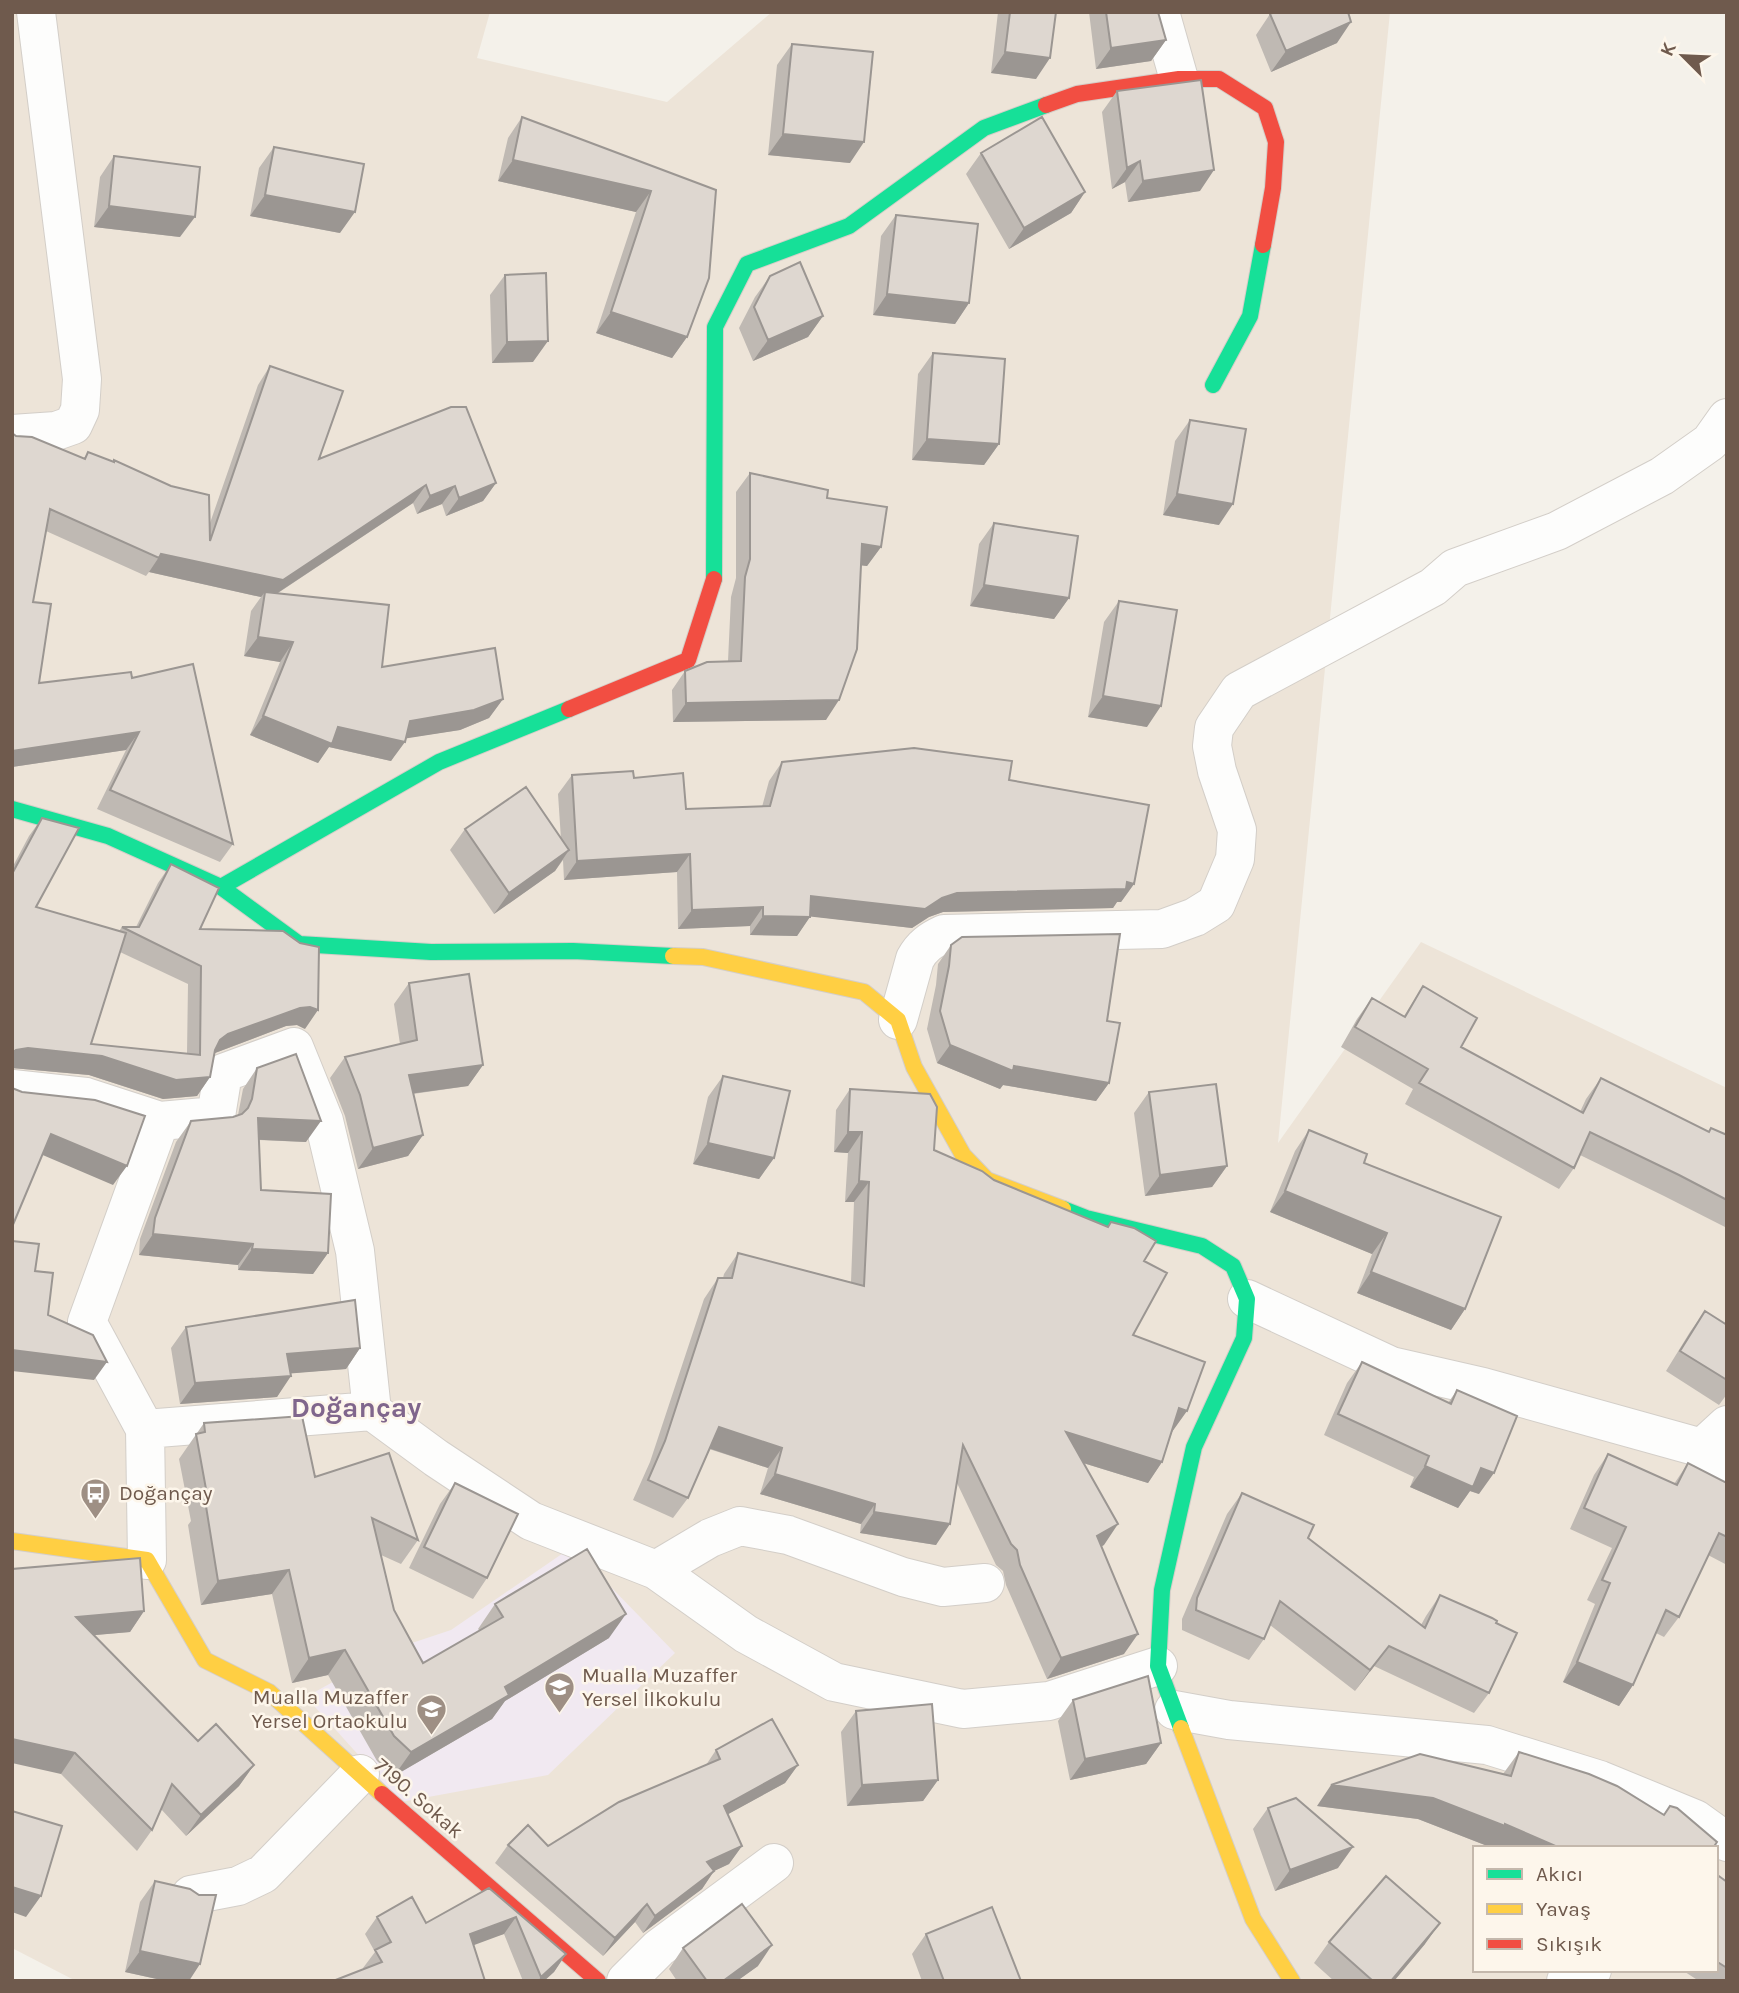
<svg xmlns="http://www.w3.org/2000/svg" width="1739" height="1993" viewBox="0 0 1739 1993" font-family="Karla,sans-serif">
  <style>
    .residential { fill: #ede4d8; fill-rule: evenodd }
    .education { fill: #f1e9f1 }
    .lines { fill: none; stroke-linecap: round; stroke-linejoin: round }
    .street-casing { stroke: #d3cec8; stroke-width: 40 }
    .fast-casing { stroke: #d4cec8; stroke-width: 18 }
    .slow-casing { stroke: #d4cec8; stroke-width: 18 }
    .jam-casing { stroke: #d4cec8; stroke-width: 18 }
    .street { stroke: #fdfdfc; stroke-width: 38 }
    .fast { stroke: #16e098; stroke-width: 16 }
    .slow { stroke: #ffcf43; stroke-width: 16 }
    .jam { stroke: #f24e42; stroke-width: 16 }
    .wall { fill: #bfb9b3; fill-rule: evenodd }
    .shaded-wall { fill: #9b9692 }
    .building { fill: #ded7d0; stroke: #9b9692; stroke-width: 2 }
    .labels { text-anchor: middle; stroke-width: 5; stroke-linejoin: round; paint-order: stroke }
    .poi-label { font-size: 21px; fill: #6f5a4d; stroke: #fdf6eb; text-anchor: start }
    .street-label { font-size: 21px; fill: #6f5a4d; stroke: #fdf6eb }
    .district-label { font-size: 28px; font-weight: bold; fill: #80668c; stroke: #fdf6eb }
  </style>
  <rect width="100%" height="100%" fill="#f4f1ea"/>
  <!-- residential -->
  <path class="residential" d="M12 12H490L477 58 667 102 772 12H1390L1278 1143 1421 942 1727 1088V1981H76L12 1948ZM1475 1848H1716V1970H1475Z"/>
  <!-- education -->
  <path class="education" d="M572 1547 675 1653 548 1775 401 1802 306 1697 388 1651 451 1630Z"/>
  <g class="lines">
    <defs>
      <path id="street" d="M1160 12 1179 79
        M12 434 56 431 73 425 80 410 82 379 36 12
        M898 1020 915 959C922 946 931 940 944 934L1162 929 1195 917 1216 904 1235 859 1237 830 1217 771 1212 746 1214 728 1239 691 1433 587 1455 568 1557 531 1662 476 1710 442 1727 418
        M12 1089 86 1097 160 1121 216 1116 223 1073 294 1047 324 1121 355 1251 372 1411
        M1247 1299 1391 1366 1483 1387 1702 1448 1727 1464
        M145 1429 87 1322 160 1121
        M1702 1448 1727 1425
        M147 1560 145 1429 372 1411 436 1458 531 1521 656 1570 746 1634 834 1682 963 1709 1049 1701 1158 1666
        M656 1570 710 1538 740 1526 788 1535 903 1577 943 1587 985 1583
        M1174 1710 1229 1720 1487 1745 1600 1780 1695 1819 1727 1842
        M191 1895 238 1886 263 1874 360 1774
        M626 1981 659 1948 774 1863
        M1566 1981 1592 1970"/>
      <path id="fast" d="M1213 385 1250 316 1263 245
        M714 579 715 327 747 264 849 226 984 128 1046 105
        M12 809 108 836 221 887 299 944 431 952 573 951 673 956
        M221 887 439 762 569 709
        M1063 1209 1086 1218 1202 1246 1233 1266 1247 1299 1244 1338 1194 1447 1162 1590 1158 1666 1181 1728"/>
      <path id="slow" d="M673 956 703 957 864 992 898 1020 914 1067 963 1155 987 1180 1063 1209
        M12 1541 147 1560 205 1660 269 1692 382 1794
        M1181 1728 1253 1919 1292 1981"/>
      <path id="jam" d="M1046 105 1077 94 1179 79H1219L1265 108 1276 142 1273 188 1263 245
        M569 709 688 660 714 579
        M382 1794 598 1981"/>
    </defs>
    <!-- street casing -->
    <use href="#street" class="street-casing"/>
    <!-- fast casing -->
    <use href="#fast" class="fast-casing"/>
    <!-- slow casing -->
    <use href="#slow" class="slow-casing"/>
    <!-- jam casing -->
    <use href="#jam" class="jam-casing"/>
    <!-- street -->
    <use href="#street" class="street"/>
    <!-- fast -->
    <use href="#fast" class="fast"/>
    <!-- slow -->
    <use href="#slow" class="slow"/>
    <!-- jam -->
    <use href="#jam" class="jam"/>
  </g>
  <!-- wall -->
  <path class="wall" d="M998 12H1056L1036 79 991 73Z
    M1089 12H1158L1166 40 1151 61 1096 69Z
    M1270 14 1337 43 1271 72 1256 35Z
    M792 44 850 163 768 155 777 65Z
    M1117 91 1200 191 1128 202 1125 182 1112 189 1102 112Z
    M522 117 716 190 687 337 672 358 596 333 636 212 498 181 508 138Z
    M274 147 340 233 250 216 259 168Z
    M981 153 1085 192 1071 213 1009 249 966 174Z
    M114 156 180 237 94 227 100 177Z
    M896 215 969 303 955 324 873 315 881 236Z
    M505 275 533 362 492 363 490 295Z
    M770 276 823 316 808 337 753 361 739 328 755 297Z
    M933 353 999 444 984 465 912 460 918 374Z
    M270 366 319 459 496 483 483 501 446 516 442 504 417 514 413 503 278 593 382 667 503 699 489 718 460 730 405 738 391 761 329 747 318 763 250 735 280 662 244 656 251 611 261 597 149 572 146 576 46 531 33 602 39 683 132 678 233 844 220 862 97 809 126 750 12 767 16 436 84 459 88 452 113 462 114 460 210 523 258 385Z
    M1190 420 1219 525 1163 515 1175 441Z
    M750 473 827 498 881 547 867 566 861 565 826 720 673 722 672 690 685 671 728 661 731 597 736 578V492Z
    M994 523 1069 598 1054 619 970 606 979 544Z
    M1119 601 1147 727 1088 717 1104 622Z
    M782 762 1009 780 1134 884 1121 902H1117L1113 908 943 912 929 917 912 928 810 916 797 936 750 935V926L678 929 677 872 564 880 563 860 555 871 494 914 450 850 465 829 561 839 558 794 572 775 634 778 686 809 762 807 769 781Z
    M42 818 36 907 119 931 122 927H136L158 883 171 864 200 929 305 1029 297 1025 286 1026 215 1053 210 1077 197 1096 163 1099 89 1075 12 1068V868L29 836ZM120 952 188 984 187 1054 91 1044Z
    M951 945 1107 1021 1109 1083 1096 1101 1003 1085 1000 1089 937 1063 927 1029 936 985 938 964Z
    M409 983 483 1065 468 1086 413 1094 423 1135 408 1156 358 1169 345 1116 330 1078 345 1057 400 1044 394 1004Z
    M1423 986 1461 1047 1580 1112 1586 1099 1601 1078 1708 1132 1711 1128 1727 1135V1228L1664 1196 1580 1155 1574 1168 1559 1189 1405 1104 1413 1089 1341 1047 1357 1019 1372 998 1404 1016Z
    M257 1068 306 1142 259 1140 261 1190 328 1253 313 1274 238 1270V1265L139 1255 140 1239 176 1142 191 1121 233 1117 238 1115 243 1089Z
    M723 1076 774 1158 759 1179 693 1164 708 1097Z
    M850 1089 934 1150 994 1180 1144 1261 1133 1335 1172 1432 1162 1462 1148 1483 1083 1463 1104 1545 1101 1546 1124 1654 1047 1679 1006 1585 1003 1571 996 1565 957 1483 936 1545 860 1533 861 1524 760 1494 768 1468 709 1449 688 1498 673 1518 633 1500 650 1462 704 1299 718 1278H723L724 1274 738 1253 851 1282 854 1202H845L848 1153 834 1152 836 1110Z
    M1149 1092 1227 1166 1212 1187 1145 1196 1134 1113Z
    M1309 1130 1364 1163 1465 1309 1451 1330 1357 1293 1372 1254 1270 1212 1295 1151Z
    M1705 1311 1727 1325V1394L1719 1405 1666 1371 1690 1332Z
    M186 1327 360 1348 346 1369 291 1373 277 1397 180 1404 171 1348Z
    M1362 1362 1448 1403 1457 1390 1479 1494 1470 1491 1458 1508 1410 1487 1414 1477 1324 1435 1347 1383Z
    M204 1423 315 1477 418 1540 401 1564 381 1555 394 1610 423 1663 480 1631 478 1629 495 1604 609 1638 505 1701 492 1719 394 1776 377 1761 328 1675 292 1683 272 1594 201 1605 188 1525 191 1521 179 1459Z
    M1608 1454 1674 1484 1688 1463 1727 1483V1565L1708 1555 1679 1617 1664 1637 1656 1633 1633 1685 1619 1706 1563 1682 1595 1604 1587 1600 1612 1548 1570 1529 1594 1475Z
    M455 1483 487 1578 473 1599 409 1568 440 1504Z
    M1242 1493 1308 1538 1421 1625 1426 1616 1440 1595 1496 1623 1489 1693 1474 1713 1374 1666 1355 1691 1270 1625 1264 1639 1249 1660 1182 1630V1619L1227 1514Z
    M12 1569 144 1611 130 1632 94 1635 198 1741 254 1765 239 1786 186 1836 161 1809 152 1830 137 1851 61 1774Z
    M1073 1700 1161 1743 1146 1764 1070 1780 1058 1721Z
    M856 1711 938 1780 923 1801 847 1806 841 1732Z
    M716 1750 798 1765 785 1783 728 1814 742 1846 729 1864 714 1871 702 1889 643 1933 635 1922 603 1956 495 1863 508 1845 548 1846 706 1765Z
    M1519 1752 1713 1848H1497L1491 1845 1490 1847 1418 1819 1317 1806 1503 1774Z
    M1268 1808 1338 1868 1275 1891 1253 1829Z
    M1716 1874 1727 1882V1981H1699L1682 1970H1716Z
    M155 1881 189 1981H166L125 1972 140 1902Z
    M489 1888 566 1954 554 1972 544 1981H523L504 1934 364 1969 363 1968 375 1952 365 1934 377 1917 426 1923Z
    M926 1934 1021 1981H922L912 1954Z
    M1329 1942 1425 1944 1394 1981H1334L1314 1963Z
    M683 1948 758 1966 737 1981H677L669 1969Z"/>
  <!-- shaded-wall -->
  <path class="shaded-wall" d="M1351 22 1337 43 1271 72 1286 51Z
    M1166 40 1151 61 1096 69 1111 48Z
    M1005 52 1050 58 1036 79 991 73Z
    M783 134 864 142 850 163 768 155Z
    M513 160 651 191 636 212 498 181Z
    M1140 161 1125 182 1112 189 1127 168Z
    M1214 170 1200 191 1128 202 1143 181Z
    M1085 192 1071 213 1009 249 1024 228Z
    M265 195 355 212 340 233 250 216Z
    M109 206 195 217 180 237 94 227Z
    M887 294 969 303 955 324 873 315Z
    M611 312 687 337 672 358 596 333Z
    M823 316 808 337 753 361 768 340Z
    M548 341 533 362 492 363 507 342Z
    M927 439 999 444 984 465 912 460Z
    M496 483 483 501 446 516 459 498Z
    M426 485 413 503 270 598 265 592 261 597 149 572 161 554Z
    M455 486 442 504 417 514 430 496Z
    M1177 494 1233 504 1219 525 1163 515Z
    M862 544 881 547 867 566 848 564Z
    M984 585 1069 598 1054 619 970 606Z
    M258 637 293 642 280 662 244 656Z
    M1103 696 1161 706 1147 727 1088 717Z
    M503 699 489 718 460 730 396 740 410 721Z
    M839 700 826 720 673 722 686 703Z
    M263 716 338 727 405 742 391 761 329 747 318 763 250 735Z
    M139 732 126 750 12 767V751Z
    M569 850 555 871 494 914 509 893Z
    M690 854 677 872 564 880 577 861Z
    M1127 882 1134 884 1121 902H1117L1113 908 943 912 929 917 912 928 797 915 811 896 942 898 957 893Z
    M763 907 750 926 678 929 692 910Z
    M763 916 810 917 797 936 750 935Z
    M310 1007 318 1010 305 1029 297 1025 286 1026 215 1053 207 1059 220 1040 228 1034 300 1008Z
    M950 1045 1014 1066 1109 1083 1096 1101 1003 1085 1000 1089 937 1063Z
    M28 1048 102 1056 210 1077 197 1096 163 1099 89 1075 12 1068V1053L16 1050Z
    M483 1065 468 1086 394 1096 409 1075Z
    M258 1118 321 1121 306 1142 243 1139Z
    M848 1132H862L848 1153 834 1152Z
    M51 1134 127 1166 113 1185 38 1153Z
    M423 1135 408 1156 358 1169 373 1148Z
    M708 1143 774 1158 759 1179 693 1164Z
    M1227 1166 1212 1187 1145 1196 1160 1175Z
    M859 1181 869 1182 854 1202H845Z
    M1285 1191 1387 1233 1372 1254 1270 1212Z
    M153 1234 253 1244 238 1265 139 1255Z
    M252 1249 328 1253 313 1274 238 1270Z
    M1371 1272 1465 1309 1451 1330 1357 1293Z
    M360 1348 346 1369 272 1375 287 1354Z
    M12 1350 107 1362 94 1380 12 1371Z
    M291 1376 277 1397 180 1404 195 1383Z
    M1179 1408 1187 1411 1172 1432 1165 1429Z
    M719 1427 782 1448 768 1468 705 1447Z
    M1066 1432 1162 1462 1148 1483 1051 1453Z
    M1425 1466 1481 1468 1494 1473 1479 1494 1470 1491 1458 1508 1410 1487Z
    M775 1474 875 1504 861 1524 760 1494Z
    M874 1512 950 1524 936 1545 860 1533Z
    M1118 1524 1104 1545 1082 1557 1097 1536Z
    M289 1570 272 1594 201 1605 218 1581Z
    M144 1611 130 1632 62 1638 76 1617Z
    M626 1614 609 1638 505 1701 492 1719 394 1776 411 1752 505 1687Z
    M1138 1634 1124 1654 1047 1679 1061 1658Z
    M1389 1646 1374 1666 1355 1691 1370 1670Z
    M345 1650 328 1675 292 1683 309 1658Z
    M1577 1662 1633 1685 1619 1706 1563 1682Z
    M12 1739 75 1753 61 1774 12 1763Z
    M1161 1743 1146 1764 1070 1780 1085 1759Z
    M254 1765 239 1786 186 1836 201 1815Z
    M798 1765 785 1783 712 1823 724 1806Z
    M938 1780 923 1801 847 1806 862 1785Z
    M1331 1785 1433 1798 1505 1824 1560 1848H1497L1491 1845 1490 1847 1418 1819 1317 1806Z
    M742 1846 729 1864 695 1880 707 1862Z
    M1353 1847 1338 1868 1275 1891 1290 1870Z
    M714 1871 702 1889 643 1933 655 1916Z
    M12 1887 41 1896 26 1917 12 1912Z
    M647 1904 635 1922 603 1956 615 1938Z
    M516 1917 504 1934 458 1951 470 1934Z
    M1440 1923 1425 1944 1394 1981H1391Z
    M772 1945 758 1966 737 1981H723Z
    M140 1951 200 1964 189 1981H166L125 1972Z
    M566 1954 554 1972 544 1981H538L541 1977Z"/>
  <!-- building -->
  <path class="building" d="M1010 12H1056L1050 58 1005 52Z
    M1106 12H1158L1166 40 1111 48Z
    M1274 12H1348L1351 22 1286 51 1270 14Z
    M792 44 873 52 864 142 783 134Z
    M1201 80 1214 170 1143 181 1140 161 1127 168 1117 91Z
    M522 117 716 190 709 278 687 337 611 312 651 191 513 160Z
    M1042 117 1085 192 1024 228 981 153Z
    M274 147 364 164 355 212 265 195Z
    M114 156 200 167 195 217 109 206Z
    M896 215 978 224 969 303 887 294Z
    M800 262 823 316 768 340 754 307 770 276Z
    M546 273 548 341 507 342 505 275Z
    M933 353 1005 359 999 444 927 439Z
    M270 366 343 391 319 459 451 407H466L496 483 459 498 455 486 430 496 426 485 283 580 161 554 159 558 50 509 33 602 51 604 39 683 131 672 132 678 193 664 233 844 110 790 139 732 12 751V433L16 436 32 437 85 459 88 452 114 462V460L171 486 209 495 210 541Z
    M1190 420 1246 429 1233 504 1177 494Z
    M750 473 828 490 827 498 887 507 881 547 862 544 857 649 839 700 686 703 685 671 707 662 741 661 745 577 750 559Z
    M994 523 1078 536 1069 598 984 585Z
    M265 592 389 605 382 667 495 648 503 699 474 710 410 721 405 742 338 727 332 744 263 716 293 642 258 637Z
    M1119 601 1177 610 1161 706 1103 696Z
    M914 748 1012 761 1009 780 1149 805 1134 884 1127 882 1126 889 957 893 942 898 925 909 811 896 810 917 763 916V907L692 910 690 854 577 861 572 775 633 771 634 778 683 773 686 809 770 806 782 762Z
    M526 787 569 850 509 893 465 829Z
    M42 818 79 828 36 907 126 933 91 1044 200 1055 201 966 122 927H139L171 864 219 888 200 929 283 931 300 943 319 947 318 1010 310 1007 300 1008 228 1034 220 1040 215 1050 210 1077 176 1080 102 1056 28 1048 16 1050 12 1053V874Z
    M1120 934 1107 1021 1120 1023 1109 1083 1014 1066 1013 1071 950 1045 940 1011 949 966 951 945 962 937Z
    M469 974 483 1065 409 1075 423 1135 373 1148 360 1095 345 1057 417 1040 409 983Z
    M1423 986 1477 1018 1461 1047 1583 1113 1601 1078 1709 1132 1711 1128 1727 1135V1200L1679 1175 1590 1132 1574 1168 1419 1083 1428 1069 1355 1027 1372 998 1405 1017Z
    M296 1054 321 1121 258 1118 261 1190 331 1194 328 1253 252 1249 253 1244 153 1234 155 1218 191 1121 233 1117 242 1114 248 1108 252 1099 257 1068Z
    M723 1076 790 1091 774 1158 708 1143Z
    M1216 1084 1227 1166 1160 1175 1149 1092Z
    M12 1088 22 1092 95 1100 145 1116 127 1166 51 1134 12 1227Z
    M850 1089 930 1094 937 1107 934 1150 982 1171 994 1180 1108 1227 1111 1222 1134 1228 1156 1241 1144 1261 1167 1273 1133 1335 1205 1362 1187 1411 1179 1408 1162 1462 1066 1432 1118 1524 1097 1536 1138 1634 1061 1658 1020 1565 1017 1550 1011 1544 963 1445 950 1524 874 1512 875 1504 775 1474 782 1448 719 1427 688 1498 648 1480 665 1441 718 1278H732L738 1253 864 1286 869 1182 859 1181 862 1132H848Z
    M1309 1130 1367 1154 1364 1163 1501 1217 1465 1309 1371 1272 1387 1233 1285 1191Z
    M12 1241 39 1244 35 1271 53 1273 48 1315 93 1335 107 1362 12 1350Z
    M355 1300 360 1348 287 1354 291 1376 195 1383 186 1327Z
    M1705 1311 1727 1325V1380L1680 1351Z
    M1362 1362 1451 1404 1457 1390 1517 1416 1494 1473 1481 1468 1473 1487 1425 1466 1429 1456 1338 1414Z
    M302 1416 315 1477 389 1453 418 1540 372 1518 394 1610 423 1663 503 1617 495 1604 587 1549 626 1614 505 1687 509 1695 411 1752 394 1736 345 1650 309 1658 289 1570 218 1581 205 1500H208L196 1434 205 1432 204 1423Z
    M1608 1454 1677 1485 1688 1463 1727 1483V1537L1719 1533 1679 1617 1666 1610 1633 1685 1577 1662 1610 1583 1602 1580 1626 1527 1584 1508Z
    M455 1483 518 1514 487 1578 424 1547Z
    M1242 1493 1314 1525 1308 1538 1425 1628 1440 1595 1492 1618 1497 1621 1496 1623 1517 1633 1489 1693 1389 1646 1370 1670 1280 1601 1264 1639 1196 1610 1197 1598Z
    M140 1558 144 1611 76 1617 198 1741 216 1724 254 1765 201 1815 172 1784 152 1830 75 1753 12 1739V1569Z
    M1148 1676 1161 1743 1085 1759 1073 1700Z
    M932 1704 938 1780 862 1785 856 1711Z
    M772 1719 798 1765 724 1806 742 1846 707 1862 714 1871 655 1916 647 1904 615 1938 508 1845 528 1825 548 1846 619 1802 720 1759 716 1750Z
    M1519 1752 1589 1774 1617 1786 1664 1815 1670 1806 1677 1808 1717 1842 1713 1848H1560L1505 1824V1826L1433 1798 1331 1785 1420 1754 1511 1776Z
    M1296 1798 1353 1847 1290 1870 1268 1808Z
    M12 1811 62 1826 41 1896 12 1887Z
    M1716 1874 1727 1882V1968L1716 1961Z
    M1386 1876 1440 1923 1391 1981H1373L1329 1942Z
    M155 1881 190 1889 199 1895H216L200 1964 140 1951Z
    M489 1888 566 1954 541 1977 516 1917 470 1934 485 1981H333L382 1962 375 1950 391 1942 377 1917 412 1897 426 1923Z
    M742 1904 772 1945 723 1981H707L683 1948Z
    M992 1907 1021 1981H944L926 1934Z"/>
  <!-- icons -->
  <defs>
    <symbol id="bus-pin" viewBox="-11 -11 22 30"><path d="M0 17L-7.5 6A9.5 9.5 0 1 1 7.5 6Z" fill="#9e8f84" stroke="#fdf6eb"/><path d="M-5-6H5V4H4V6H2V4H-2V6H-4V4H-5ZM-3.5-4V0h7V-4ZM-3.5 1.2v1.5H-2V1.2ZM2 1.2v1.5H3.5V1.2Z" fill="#fff"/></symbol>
    <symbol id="school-pin" viewBox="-11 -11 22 30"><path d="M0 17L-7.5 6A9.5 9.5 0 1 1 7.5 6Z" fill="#9e8f84" stroke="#fdf6eb"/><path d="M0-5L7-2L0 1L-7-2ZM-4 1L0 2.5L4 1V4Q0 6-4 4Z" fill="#fff"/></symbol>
  </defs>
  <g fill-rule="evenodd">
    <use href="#bus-pin" x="78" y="1476" width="35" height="47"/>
    <use href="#school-pin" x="542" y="1670" width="35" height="47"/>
    <use href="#school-pin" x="414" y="1692" width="35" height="47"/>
  </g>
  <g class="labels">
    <!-- poi labels -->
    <g class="poi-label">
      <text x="119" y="1500">Doğançay</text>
      <text x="582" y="1682">Mualla Muzaffer<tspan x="582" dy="24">Yersel İlkokulu</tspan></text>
      <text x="408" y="1704" text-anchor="end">Mualla Muzaffer<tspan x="408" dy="24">Yersel Ortaokulu</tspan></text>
    </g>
    <!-- street labels -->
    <g class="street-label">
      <text transform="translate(419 1798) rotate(41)" y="7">7190. Sokak</text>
    </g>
    <!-- district labels -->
    <g class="district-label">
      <text x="356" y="1417">Doğançay</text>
    </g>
  </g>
  <!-- border -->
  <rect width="1739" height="1993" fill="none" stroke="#6f5a4d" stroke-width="28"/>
  <!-- legend -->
  <rect x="1473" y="1846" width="245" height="126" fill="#fdf6eb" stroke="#c4b8ac" stroke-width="2"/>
  <rect x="1487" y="1869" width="35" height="10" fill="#16e098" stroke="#c4b8ac" stroke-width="2"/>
  <text x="1536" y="1881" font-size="21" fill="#6f5a4d">Akıcı</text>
  <rect x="1487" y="1904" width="35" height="10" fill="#ffcf43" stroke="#c4b8ac" stroke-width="2"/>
  <text x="1536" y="1916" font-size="21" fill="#6f5a4d">Yavaş</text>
  <rect x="1487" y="1939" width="35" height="10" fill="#f24e42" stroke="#c4b8ac" stroke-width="2"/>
  <text x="1536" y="1951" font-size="21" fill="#6f5a4d">Sıkışık</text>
  <!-- north arrow -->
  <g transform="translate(1683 56) rotate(294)" stroke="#fdf6eb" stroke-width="5" paint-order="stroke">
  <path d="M0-5L12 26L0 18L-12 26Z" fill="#6f5a4d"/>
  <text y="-10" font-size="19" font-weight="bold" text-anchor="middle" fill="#6f5a4d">K</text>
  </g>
</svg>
